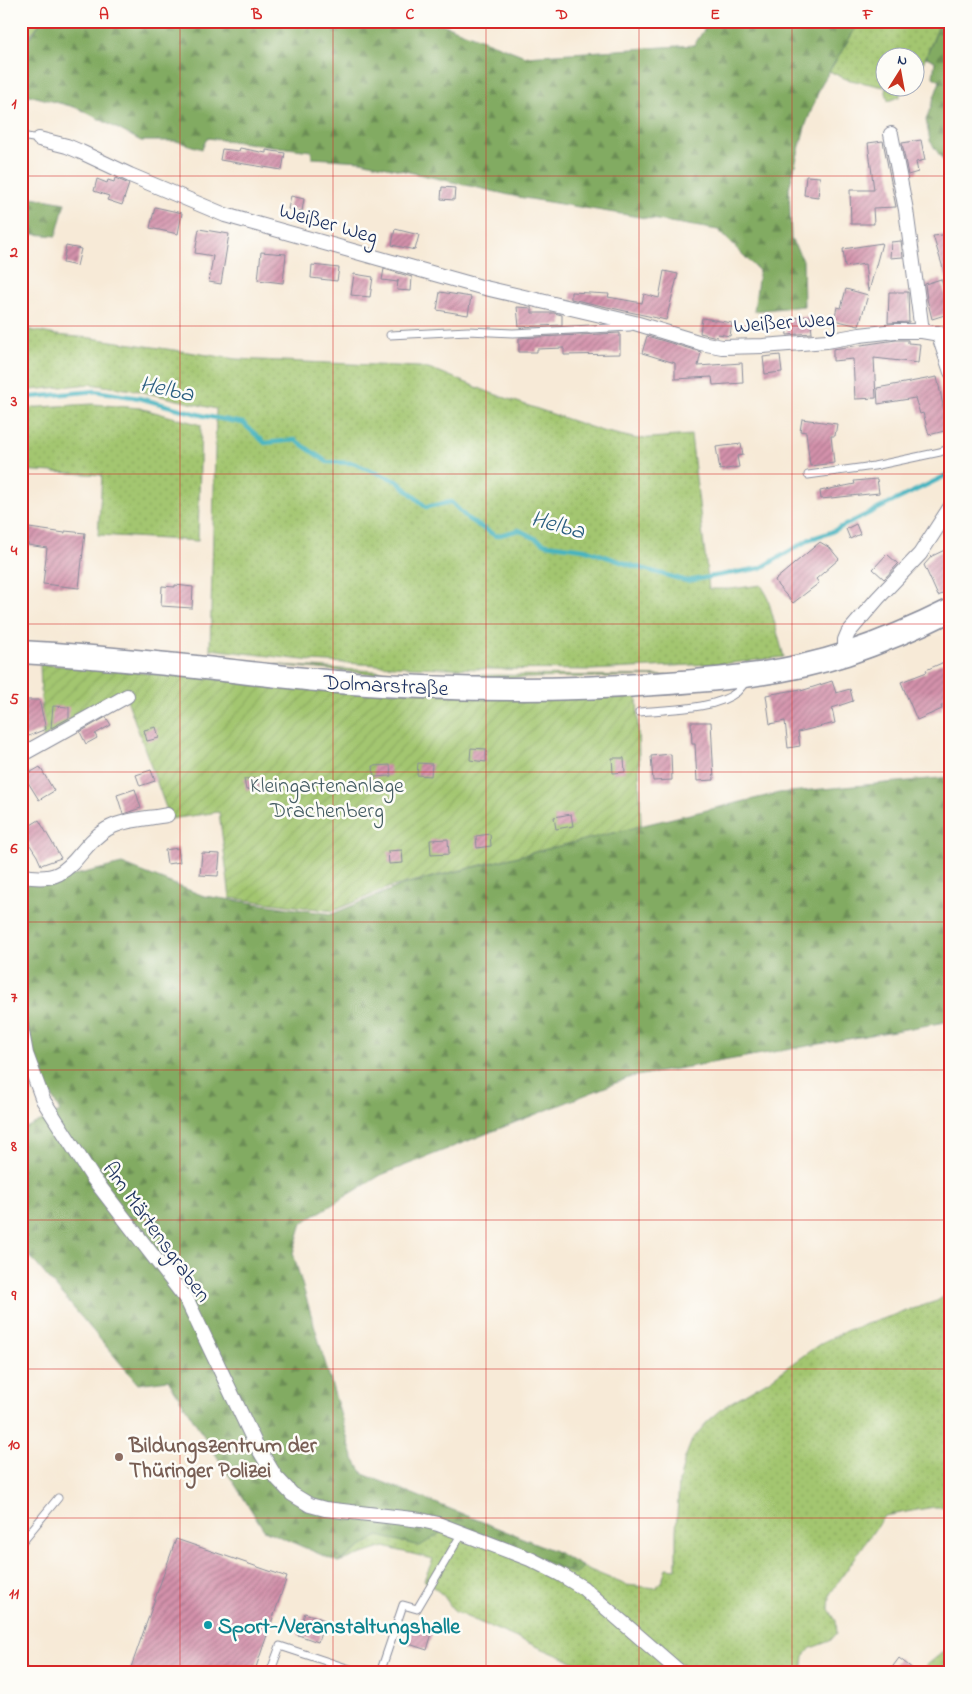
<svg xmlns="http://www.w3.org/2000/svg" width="972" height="1694" viewBox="0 0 972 1694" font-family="'Indie Flower',sans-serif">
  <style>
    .grass { fill: url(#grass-dots); stroke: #5f7a66 }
    .forest { fill: url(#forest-firs); stroke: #4e6d60 }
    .garden { fill: url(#garden-furrows); stroke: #5f7a66 }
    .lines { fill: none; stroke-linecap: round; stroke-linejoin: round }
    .stream { stroke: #46b4c0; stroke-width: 4.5 }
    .building { fill: url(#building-hatch) }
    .service-casing { stroke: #898c9a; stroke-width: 9 }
    .minor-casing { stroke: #898c9a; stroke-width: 16 }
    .primary-casing { stroke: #898c9a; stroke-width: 25 }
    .service { stroke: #fff; stroke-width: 7 }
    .minor { stroke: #fff; stroke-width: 14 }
    .primary { stroke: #fff; stroke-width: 22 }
    .grid { fill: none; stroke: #d62828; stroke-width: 1; stroke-opacity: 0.55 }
    .education-dot { fill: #8d6e63; stroke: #fdfcf7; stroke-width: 2 }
    .culture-dot { fill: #0f9aa8; stroke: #fdfcf7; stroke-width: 2 }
    .labels { text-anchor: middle; stroke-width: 5; stroke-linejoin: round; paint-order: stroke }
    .street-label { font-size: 22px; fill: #1b2f5e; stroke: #fdfcf7 }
    .park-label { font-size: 22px; fill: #445c63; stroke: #fdfcf7 }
    .education-label { font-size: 22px; font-weight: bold; fill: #785e54; stroke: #fdfcf7; text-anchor: start }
    .culture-label { font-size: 22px; font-weight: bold; fill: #0d838f; stroke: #fdfcf7; text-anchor: start }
    .water-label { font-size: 24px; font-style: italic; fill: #2a5e80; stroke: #fdfcf7 }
    .neatline { fill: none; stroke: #d62828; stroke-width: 2 }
    .grid-label { font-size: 16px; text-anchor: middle; font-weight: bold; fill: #d62828 }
  </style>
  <defs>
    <pattern id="grass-dots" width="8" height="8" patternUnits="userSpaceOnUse" patternTransform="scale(1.25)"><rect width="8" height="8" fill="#a3c66f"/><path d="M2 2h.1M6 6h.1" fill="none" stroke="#8caa63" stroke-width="1.8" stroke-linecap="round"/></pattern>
    <pattern id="forest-firs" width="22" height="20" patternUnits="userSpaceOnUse" patternTransform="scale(1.25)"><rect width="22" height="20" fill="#82ab62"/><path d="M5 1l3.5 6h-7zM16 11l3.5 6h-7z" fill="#6a8c54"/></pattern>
    <pattern id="garden-furrows" width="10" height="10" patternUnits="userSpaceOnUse" patternTransform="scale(1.25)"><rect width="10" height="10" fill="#a3c66f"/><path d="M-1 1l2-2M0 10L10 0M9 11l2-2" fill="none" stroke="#8caa63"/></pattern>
    <pattern id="building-hatch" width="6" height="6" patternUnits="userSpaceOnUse" patternTransform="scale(1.25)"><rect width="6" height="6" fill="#d391aa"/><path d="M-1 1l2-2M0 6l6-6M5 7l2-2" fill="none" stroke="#aa778e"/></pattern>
  </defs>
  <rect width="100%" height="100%" fill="#fdfcf7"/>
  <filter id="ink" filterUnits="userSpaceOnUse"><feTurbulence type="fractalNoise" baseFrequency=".02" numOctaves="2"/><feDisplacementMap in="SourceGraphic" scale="10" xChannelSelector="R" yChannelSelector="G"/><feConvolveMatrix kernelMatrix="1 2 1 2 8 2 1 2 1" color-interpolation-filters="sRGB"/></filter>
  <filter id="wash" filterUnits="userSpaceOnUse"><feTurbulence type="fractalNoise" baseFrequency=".0096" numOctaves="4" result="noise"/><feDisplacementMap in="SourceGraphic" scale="20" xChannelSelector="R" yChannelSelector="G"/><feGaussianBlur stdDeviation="1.12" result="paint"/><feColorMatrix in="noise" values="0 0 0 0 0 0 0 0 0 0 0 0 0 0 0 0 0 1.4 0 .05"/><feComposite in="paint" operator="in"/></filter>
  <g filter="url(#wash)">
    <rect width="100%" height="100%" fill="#f7ead7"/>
    <!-- grass -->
    <path class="grass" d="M21 21H57L41 22 29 36 21 37Z
      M860 21H941L920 70 915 72 914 58H884V87L846 79 829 71Z
      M885 88H903L899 97 888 101Z
      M21 328 56 335 91 338 236 359 420 367 440 372 491 393 602 431 638 439 691 435 709 589H731L761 585 767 595 784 657 732 663 591 670 483 669 410 667 312 661 210 649 216 409 139 391 90 384 21 391Z
      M93 404 140 408 201 425 198 541 98 535 102 475 21 470V408Z
      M265 664 389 672 456 675 688 676 425 679Z
      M951 1292V1507H934L884 1516 830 1594 829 1609 836 1621 837 1633 830 1641 811 1648 804 1656 802 1673H600L455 1612 443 1595 424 1580 433 1559 384 1547 338 1562 378 1535 420 1546 444 1521 528 1553 575 1575 583 1567 626 1585 656 1588 662 1580 666 1568 676 1569V1531L679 1482 685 1458 692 1440 707 1422 728 1404 769 1380 821 1343 848 1330 937 1301Z
      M951 1643V1673H917L943 1652Z"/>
    <!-- forest -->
    <path class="forest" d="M57 21H434L525 56 694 45 710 21H860L821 85 805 127 789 188 791 239 803 260 804 306 754 311 759 271 718 230 518 197 361 161 312 158 311 151 207 138 202 149 176 141H141L78 108 21 93V38L31 36 41 22Z
      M941 21 951 22V172L930 141 926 120 940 81 933 77 935 61 926 57Z
      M21 195 65 203 56 236 21 233Z
      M951 777V1021L631 1077 381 1175 302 1223 293 1253 353 1457 363 1474 555 1551 583 1567 575 1575 528 1553 444 1521 439 1534 420 1546 378 1536 338 1562 264 1530 168 1380 138 1384 21 1246V1130L60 1112 32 1056 21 989V880L41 883 122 864 204 896 332 914 402 885 656 822 779 793Z"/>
    <!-- garden -->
    <path class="garden" d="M40 664 353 691 637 693 641 826 391 887 333 911 230 898 219 812 170 819 125 694 43 738Z"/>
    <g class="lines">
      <!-- stream -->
      <path class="stream" d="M21 398 95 391 139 398 205 416 243 423 265 443 295 440 327 462 353 463 397 481 426 507 451 502 468 519 496 536 519 530 546 544 584 549 630 565 687 581 761 568 810 539 829 533 943 477 951 471"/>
    </g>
    <g id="blocks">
      <!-- building -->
      <path class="building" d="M921 140 925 160 916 162 918 172 908 175 902 143Z
        M883 141 896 207 873 208 874 224H851L850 190H874L868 143Z
        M240 148 266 153V150L285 153 282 170 220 160 222 149 239 151Z
        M806 176 820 177 818 197 804 195Z
        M115 178 129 184 122 205 107 200 109 196 94 191 97 179 107 183 108 180 114 182Z
        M442 187 455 188 454 200 441 199Z
        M291 196 304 199 302 211 288 209Z
        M155 207 182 213 178 234 150 228Z
        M199 229 229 234 221 284 209 282 213 256 195 253Z
        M395 229 419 235 415 250 392 245Z
        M951 234V283L948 284 933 236Z
        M901 241 903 257 890 258 891 242Z
        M882 243 869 291H868L865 264 845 267 843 249Z
        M66 246 81 249 77 266 63 263Z
        M261 252 286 254 283 283 258 280Z
        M312 265 339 268 337 281 311 278Z
        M384 269 412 277 411 291 397 290 398 280V282L382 280Z
        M664 271 678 274 666 320 571 299V292L609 294 608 297 642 303 644 294 659 298Z
        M354 274 373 277 370 297 351 295Z
        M941 279 951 313 932 319 927 299 925 284Z
        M846 289 868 295 859 326 834 320 837 307 841 308Z
        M440 292 471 297 468 315 437 310Z
        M889 292H908L909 322 888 323Z
        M517 307 532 308V313H554L562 315V325L519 327Z
        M810 316 812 333 787 335 785 319Z
        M702 318 732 323 730 336 718 334 717 337 700 333Z
        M620 333V354L564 355V348L537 349V352H519V338Z
        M647 336 701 352 698 366 742 363 743 383 713 385 712 377 675 379V363L642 353Z
        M896 340H908V343L920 344 918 363 874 358 876 398 855 399 853 359 833 361V349Z
        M780 355 782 372 765 374 763 357Z
        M937 377 945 414 951 412V424L946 425 948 430 929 435 923 413 920 414 915 398 878 404 877 388Z
        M802 419 837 424 835 436H831L834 463 810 466 806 432 800 431Z
        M741 444 743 455 737 456 739 467 720 470 716 447Z
        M877 479 879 493 821 499 820 491 855 484 854 481Z
        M856 524 860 534 850 539 846 529Z
        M29 528 65 533V531L85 533 79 588 43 584 47 548 28 545V543L23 542 24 531 28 532Z
        M820 542 830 548 839 559 816 579 819 583 793 603 778 586 775 580Z
        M947 549 951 556V590L938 596 924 565 932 556Z
        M887 554 898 564 884 579 873 569Z
        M175 585 193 587 192 608 161 606 162 586 175 587Z
        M951 659V702L941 706 942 709 917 720 901 682 927 672 926 670Z
        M832 681 836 693 850 689 853 701 832 708 835 723 798 732 800 746 788 748 785 721 770 724 766 695 801 689V691Z
        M21 700H39L46 729 21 739Z
        M53 706 69 707V718L51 728Z
        M106 717 111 725 95 734 97 738 86 744 80 732Z
        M691 722H711L714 780 697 781 695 744H692Z
        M156 727 159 738 147 741 144 730Z
        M471 748 486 749V762L470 760Z
        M671 754 672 780 653 781 651 756Z
        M612 758H624L625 772 613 773Z
        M418 763 432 764 431 776 417 775Z
        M390 765 391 776 374 777 373 766Z
        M40 767 54 791 39 800 24 776Z
        M151 770 155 781 140 786 136 775Z
        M259 778 260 788 246 790 244 779Z
        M135 789 141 808 123 814 117 795Z
        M571 814 573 826 556 829 554 817Z
        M39 820 61 858 41 865 37 856 21 831Z
        M490 834 491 846 477 848 476 836Z
        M448 839 449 854 431 855 430 840Z
        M178 848 180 862 167 864 165 850Z
        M402 850 403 863 389 864 388 851Z
        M202 853 220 854 218 876 200 875Z
        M176 1539 287 1577 254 1673H129Z
        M305 1613 325 1620 318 1642 298 1635Z
        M412 1623 433 1630 427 1650 406 1643Z
        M899 1658 918 1673H888Z"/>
    </g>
  </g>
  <g filter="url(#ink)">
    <use href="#blocks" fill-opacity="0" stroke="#898c9a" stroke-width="1"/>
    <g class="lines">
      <defs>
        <path id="service" d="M21 136 39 139
          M390 335 468 331 513 333 630 327
          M808 475 874 466 940 452 951 448
          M639 712C667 709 715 710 737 692 740 689 744 684 747 680
          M21 1543 58 1498
          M270 1673 280 1646 362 1673
          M380 1673 403 1605 417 1609 462 1533"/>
        <path id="minor" d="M891 134 906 210 922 331
          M39 139 67 146 81 152 130 175 225 215 481 287 635 323 701 343 722 347 763 346 827 341 860 335 895 331H922L951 336
          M938 333 951 372
          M845 654V640L848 633 878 598 920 554 951 506
          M21 755 127 696
          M21 875C74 888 73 849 107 829 125 819 147 819 167 815
          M21 1026 26 1054 43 1100 93 1178 187 1300 255 1443 275 1476 292 1494 310 1505 325 1509 421 1520 438 1524 530 1559 560 1574 583 1588 681 1673
          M21 1672 22 1673
          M950 1673 951 1672"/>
        <path id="primary" d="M21 652C79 655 138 661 196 667 243 672 290 678 337 682 443 690 549 692 654 684 718 680 785 674 846 654 882 642 917 627 951 610"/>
      </defs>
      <!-- service casing -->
      <use href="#service" class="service-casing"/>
      <!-- minor casing -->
      <use href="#minor" class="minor-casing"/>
      <!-- primary casing -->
      <use href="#primary" class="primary-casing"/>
      <!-- service -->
      <use href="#service" class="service"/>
      <!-- minor -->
      <use href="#minor" class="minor"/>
      <!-- primary -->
      <use href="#primary" class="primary"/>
    </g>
  </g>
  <!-- grid -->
  <path class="grid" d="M180 21V1673M333 21V1673M486 21V1673M639 21V1673M792 21V1673M21 176H951M21 326H951M21 474H951M21 624H951M21 772H951M21 922H951M21 1070H951M21 1220H951M21 1369H951M21 1518H951"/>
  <!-- markers -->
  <circle class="education-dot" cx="119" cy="1457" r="5"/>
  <circle class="culture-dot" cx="208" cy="1625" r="5"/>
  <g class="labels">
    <!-- street labels -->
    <g class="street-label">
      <text transform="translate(329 222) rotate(16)" y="8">Weißer Weg</text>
      <text transform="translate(784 321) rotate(-4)" y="8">Weißer Weg</text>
      <text transform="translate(386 684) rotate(3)" y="8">Dolmarstraße</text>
      <text transform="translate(158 1231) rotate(54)" y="8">Am Märtensgraben</text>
    </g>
    <!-- park labels -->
    <g class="park-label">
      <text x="327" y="792">Kleingartenanlage<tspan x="327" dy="25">Drachenberg</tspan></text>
    </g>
    <!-- education labels -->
    <g class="education-label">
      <text x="129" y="1452">Bildungszentrum der<tspan x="129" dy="25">Thüringer Polizei</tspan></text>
    </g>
    <!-- culture labels -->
    <g class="culture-label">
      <text x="218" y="1633">Sport-/Veranstaltungshalle</text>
    </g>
    <!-- water labels -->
    <g class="water-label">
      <text transform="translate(167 388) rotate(12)" y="8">Helba</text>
      <text transform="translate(558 524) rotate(15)" y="8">Helba</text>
    </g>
  </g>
  <!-- margin -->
  <rect width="972" height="1694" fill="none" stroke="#fdfcf7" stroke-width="55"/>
  <!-- north arrow -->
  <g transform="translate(900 72) rotate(11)"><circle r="24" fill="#fdfcf7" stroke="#a3aaba"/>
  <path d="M0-4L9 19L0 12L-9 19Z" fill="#c8321e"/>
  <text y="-8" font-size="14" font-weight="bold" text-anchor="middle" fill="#1b2f5e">N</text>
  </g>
  <rect x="28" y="28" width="916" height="1638" class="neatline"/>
  <g class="grid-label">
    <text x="104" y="19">A</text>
    <text x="257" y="19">B</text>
    <text x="410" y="19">C</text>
    <text x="562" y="19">D</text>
    <text x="715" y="19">E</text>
    <text x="868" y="19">F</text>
    <text x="14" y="108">1</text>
    <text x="14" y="257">2</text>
    <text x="14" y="406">3</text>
    <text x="14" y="555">4</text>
    <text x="14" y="704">5</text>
    <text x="14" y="853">6</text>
    <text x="14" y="1002">7</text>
    <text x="14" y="1151">8</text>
    <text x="14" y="1300">9</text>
    <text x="14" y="1449">10</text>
    <text x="14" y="1598">11</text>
  </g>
</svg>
